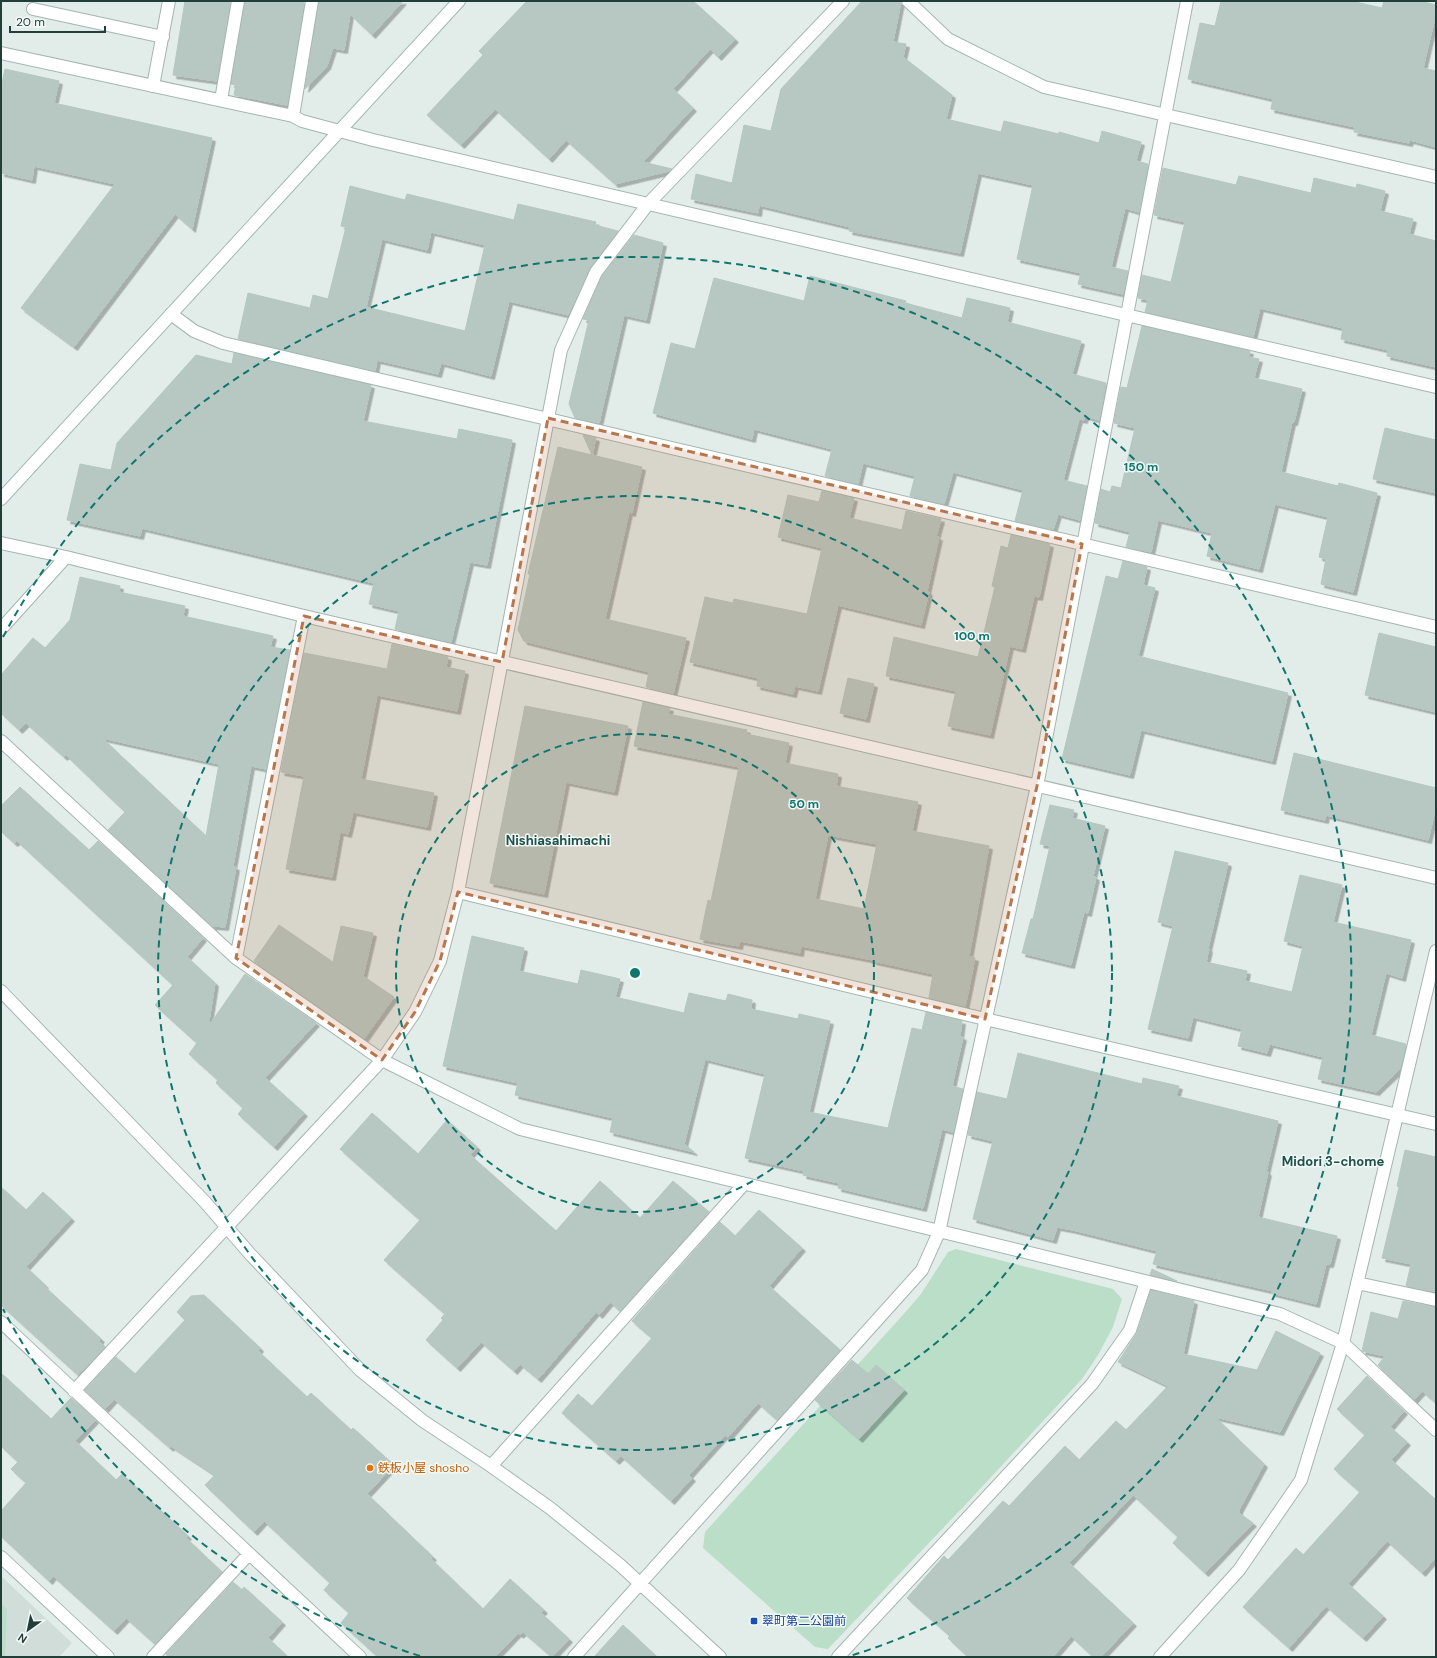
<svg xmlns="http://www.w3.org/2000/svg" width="1437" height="1658" viewBox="0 0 1437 1658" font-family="'DM Sans','Noto Sans JP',sans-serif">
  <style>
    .built { fill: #d0ddd8 }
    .green { fill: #badec8 }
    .building { fill: #b7c8c2; stroke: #b4c7c1; fill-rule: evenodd; filter: url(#shadow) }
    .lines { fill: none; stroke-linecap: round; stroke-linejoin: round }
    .lane-casing { stroke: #a4b5b1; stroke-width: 14 }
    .street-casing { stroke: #a4b5b1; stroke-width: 14 }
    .secondary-casing { stroke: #a0b9b2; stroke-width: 14 }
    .lane { stroke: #fff; stroke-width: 12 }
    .street { stroke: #fff; stroke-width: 12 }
    .secondary { stroke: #fff; stroke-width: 12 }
    .marked { fill: #b6764e; fill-opacity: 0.2; stroke: #b6764e; stroke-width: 3; stroke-dasharray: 8 5; stroke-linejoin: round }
    .ring { fill: none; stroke: #0f766e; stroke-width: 2; stroke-dasharray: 7 5 }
    .food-dot { fill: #e8710a; stroke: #f3f9f7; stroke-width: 1.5 }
    .transit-dot { fill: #1a4fb4; stroke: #f3f9f7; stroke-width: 1.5 }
    .labels { text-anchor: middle; stroke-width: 3; stroke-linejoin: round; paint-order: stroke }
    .food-label { font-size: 12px; fill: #c56008; stroke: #f3f9f7; text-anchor: start }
    .transit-label { font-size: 12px; fill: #164399; stroke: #f3f9f7; text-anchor: start }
    .neighbourhood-label { font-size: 13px; font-weight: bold; fill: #1d514a; stroke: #f3f9f7 }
    .centre { fill: #0f766e; stroke: #f3f9f7; stroke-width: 2 }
    .ring-label { font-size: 12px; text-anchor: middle; font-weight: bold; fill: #0f766e; stroke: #f3f9f7; stroke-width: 3; stroke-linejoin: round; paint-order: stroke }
  </style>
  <defs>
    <filter id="shadow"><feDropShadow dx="3.5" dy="3.5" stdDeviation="0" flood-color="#0004"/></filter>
  </defs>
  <rect width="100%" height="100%" fill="#e2ede9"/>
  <!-- built -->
  <path class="built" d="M1 1576 72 1643 59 1657H1Z"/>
  <!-- green -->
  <path class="green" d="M956 1249 1113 1289 1122 1299 1113 1327 1098 1355 1082 1379 967 1503 828 1649 815 1647 703 1548 705 1532 902 1316 921 1294 948 1252Z
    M1 1604 7 1609 5 1657H1Z"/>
  <!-- building -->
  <path class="building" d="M185 1H230L217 81 173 75Z
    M245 1H304L287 105 234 95 236 85 231 84Z
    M319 1H403L372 35 350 14 344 50 333 48 327 66 305 89Z
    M527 1H693L735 39 718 57 710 49 673 89 693 108 643 162 672 169 669 171 615 184 566 140 549 159 495 109 461 145 427 115 483 55 479 51Z
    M862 1H901L893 42 906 44 903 57 952 95 946 119 1001 132 1004 121 1059 134V132L1099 143 1102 131 1141 142 1136 161 1148 164 1139 212 1125 208 1111 267 1128 271 1123 294 1078 284 1081 273 1017 259 1033 185 978 173 960 253 849 231 850 227 759 205 758 213 691 199 696 174 732 183 744 125 771 131 781 89Z
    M1221 1H1351L1382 8 1384 1H1420L1436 5V13L1423 68 1436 71V147L1410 140 1409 143 1354 132 1355 127 1271 109 1273 99 1188 79 1200 23 1215 26Z
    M5 69 59 81 54 103 212 138 192 229 175 214 74 347 21 308 115 184 34 166 32 180 1 173V89Z
    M1163 168 1236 185 1239 176 1311 193 1314 178 1356 188 1357 184 1385 191 1380 211 1413 219 1409 234 1436 241V367L1387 356 1388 350 1341 339 1343 328 1260 308 1253 337 1145 312 1148 300 1138 298 1142 275 1171 282 1185 222 1154 215Z
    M350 186 405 200 407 194 514 220 518 204 596 222 595 225 618 231 589 269 568 315 509 301 491 376 441 363 438 374 377 360 375 371 238 339 248 293 310 308 313 295 328 299 346 227 341 226ZM431 232 485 245 465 331 366 307 382 239 427 250Z
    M634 235 663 243 646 320 624 315 599 423 575 418 569 404 589 320 583 319 602 276Z
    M810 276 906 301 905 303 962 318 967 298 1010 308 1007 322 1081 341 1072 374 1106 383 1099 420 1085 416 1084 420 1079 419 1063 480 1087 486 1080 520 1058 514 1053 530 1015 521 1023 490 953 472 944 504 910 496 915 476 863 463 858 484 825 476 832 449 754 429 752 439 653 413 671 343 695 349 714 278 804 301Z
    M1142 326 1250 351 1248 357 1259 359 1254 378 1302 389 1294 422H1292L1281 472 1338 486 1339 483 1377 493 1353 592 1321 584 1326 559 1319 557 1328 517 1275 504 1259 569 1207 556 1212 533 1158 520 1151 552 1126 547 1130 532 1095 523 1101 489 1110 492 1112 486 1121 488 1135 428 1114 423 1121 387 1127 388Z
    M234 353 371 385 363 421 457 439 459 429 512 440 487 565 470 562 451 642 395 629 399 611 369 604 374 583 142 528 140 536 67 520 80 464 111 470 117 443 196 355 232 364Z
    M1385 428 1436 440V493L1373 479Z
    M583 435 596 438 592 455 642 467 632 513 629 512 605 619 686 638 673 694 646 687 649 672 524 641 518 630 530 574H528L558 447 592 455Z
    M822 491 854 498 849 518 902 530 906 511 941 519 936 537H939L927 591 929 592 921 625 838 605 818 691 795 686 793 694 757 686 758 678 690 662 705 597 733 603 734 599 807 614 822 548 778 537 788 495 819 502Z
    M1011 535 1050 544 1039 597 1034 596 1022 649 1010 646 990 735 948 726 956 691 886 676 894 637 978 657 995 587 992 586 1001 546 1008 548Z
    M1123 561 1147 567 1143 585 1155 588 1138 656 1288 693 1272 761 1141 730 1130 775 1062 759 1106 576 1118 579Z
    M80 577 120 586 119 592 185 606 183 616 273 636 270 647 290 650 266 769 251 766 233 866 236 867 225 927 214 926 213 927 108 830 125 812 66 755 64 757 26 723 19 730 1 713V675L33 638 45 648 70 620ZM102 738 219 764 206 836Z
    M1379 633 1436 647V712L1365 695Z
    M392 644 448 657 446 667 465 671 457 711 377 695 361 779 434 793 427 827 353 812 348 834 340 832 332 877 286 869 304 776 281 772 304 653 387 669Z
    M848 678 874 684 866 719 840 713Z
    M643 702 670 708 668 714 747 730 746 734 789 743 785 763 838 774 836 786 918 802 912 831 989 846 969 956 975 958 965 1007 929 998 933 974 873 961V960L801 946 800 953 740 941 739 946 700 939 708 900 711 901 739 767 634 746ZM828 835 877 844 864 909 815 899Z
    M525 706 628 726 614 792 566 782 544 894 490 883Z
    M1294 753 1436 788V806L1428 840 1326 815 1325 820 1281 810Z
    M20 787 89 850 98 841 203 938 187 957 215 983 208 1027 245 974 316 1023 265 1078 304 1113 274 1147 238 1114 243 1108 216 1083 218 1080 189 1054 197 1043 155 1005 173 985 17 841 14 843 1 831V806Z
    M1050 805 1074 810 1072 818 1105 826 1093 876 1096 877 1088 913 1084 912 1071 965 1022 953 1031 919H1033L1050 846 1040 844Z
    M1175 851 1228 863 1208 948 1209 949 1206 962 1247 971 1245 981 1292 992 1303 946 1284 941 1300 875 1342 885 1333 922 1411 940 1402 978 1386 973 1371 1035 1406 1044 1401 1068 1376 1092 1318 1079 1323 1057 1270 1044 1267 1053 1238 1046 1242 1029 1193 1017 1188 1038 1148 1029 1173 926 1158 922Z
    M279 925 333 962 341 926 373 933 363 976 394 997 364 1039 254 961Z
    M472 936 524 948 519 971 578 984 581 970 620 979 615 997 684 1013 689 993 726 1001 728 994 752 1000 751 1009 798 1019 799 1014 830 1021 809 1112 888 1128 912 1028 922 1030 926 1012 962 1021 960 1036 963 1037 952 1086 963 1089 953 1132 942 1129 923 1208 838 1188 839 1183 803 1175 804 1171 745 1158 765 1074 705 1059 684 1144 694 1152 610 1132 613 1118 515 1095 518 1083 443 1066Z
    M1018 1053 1142 1084 1143 1078 1179 1086 1176 1096 1278 1121 1266 1172H1268L1258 1217 1337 1236 1330 1264H1326L1316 1304 1272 1293 1273 1291 1153 1264 1157 1251 1073 1230 1057 1227 1053 1240 973 1219 993 1141 968 1135 977 1092 1007 1099Z
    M372 1113 418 1154 447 1120 477 1147 470 1155 556 1231 600 1181 640 1218 673 1181 709 1212 620 1311 610 1302 599 1315 596 1312 538 1379 520 1364 514 1371 481 1342 457 1368 426 1340 443 1320 441 1318 445 1314 384 1260 420 1220 340 1149Z
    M1405 1150 1436 1157V1292L1406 1286 1411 1264 1382 1258 1399 1187 1397 1186Z
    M1 1187 26 1210 43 1192 71 1218 26 1267 45 1285 44 1286 101 1339 99 1341 105 1347 78 1375 1 1305Z
    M759 1210 802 1248 769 1286 840 1350 777 1420 758 1403 728 1437 725 1435 689 1475 692 1478 671 1501 621 1456 616 1461 562 1413 578 1394 592 1406 652 1338 632 1321 720 1222 735 1236Z
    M1152 1269 1177 1281 1150 1275Z
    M1151 1290 1194 1301 1183 1354 1257 1370 1276 1331 1320 1353 1280 1432 1215 1417 1264 1464 1239 1510V1513L1253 1523 1205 1573 1173 1543 1178 1537 1133 1495 1069 1563 1133 1623 1101 1657H1093L1071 1636 1053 1657H968L948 1638 950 1636 907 1598 944 1556 948 1560 1003 1501 1009 1506 1065 1446 1079 1460 1116 1421 1126 1430 1168 1386 1118 1362 1137 1333Z
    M204 1295 260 1348 258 1351 307 1397 311 1393 351 1430 353 1428 394 1465 367 1494 433 1557 431 1559 483 1609 510 1579 544 1610 541 1613 569 1639 552 1657 523 1632 520 1635 518 1633 495 1657H378L341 1623 349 1613 324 1590 330 1583 264 1521 254 1532 205 1485 215 1475 171 1446 170 1448 114 1399 105 1409 85 1390 116 1357 135 1374 185 1320 177 1312 191 1296Z
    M1403 1301 1436 1307V1403L1422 1391 1414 1400 1378 1365 1385 1356 1362 1351 1371 1312 1398 1319Z
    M852 1360 868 1374 876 1365 904 1390 859 1439 815 1400Z
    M1 1373 51 1419 71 1398 95 1420 75 1441 116 1480 122 1474 188 1536 186 1538 222 1572 155 1644 126 1618 114 1631 53 1576 49 1581 1 1536V1511L26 1483 11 1469 18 1462 1 1446Z
    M1367 1376 1404 1411 1390 1427 1407 1442 1391 1460 1436 1500V1557L1422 1573 1387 1541 1348 1584 1383 1616 1363 1638 1326 1606 1289 1648 1243 1607 1296 1548 1303 1555 1360 1492 1334 1469 1365 1435 1337 1409Z
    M233 1582 242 1590 244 1587 282 1622 268 1638 288 1657H168L166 1654Z
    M623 1625 657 1657H594Z"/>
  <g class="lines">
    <defs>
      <path id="lane" d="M33 9 163 37
        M153 86 169 1"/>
      <path id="street" d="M908 1 948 39 1044 87 1436 177
        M1 53 293 116 302 121 373 140 1436 387
        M221 100 238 1
        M293 116 312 1
        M171 314 194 331 223 343 1436 627
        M1 543 66 557 304 616 1436 878
        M1 629 66 557
        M1 741 236 958 382 1060 520 1129 1280 1314 1343 1343 1436 1430
        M458 892 985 1019 1436 1124
        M236 958 304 616
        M1 991 205 1202 250 1254 360 1370 423 1421 491 1466 550 1508 620 1565 720 1657
        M1357 1283 1436 1300
        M1 1322 360 1657
        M74 1391 382 1060 415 1012 440 961 458 892 561 350 596 272 648 204 843 1
        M491 1466 744 1184
        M1 1557 108 1657
        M153 1657 249 1554
        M574 1657 922 1270 939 1232 1037 786 1187 1
        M838 1657 1092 1384 1130 1330 1146 1282
        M1160 1657 1239 1570 1301 1480 1343 1343 1436 951"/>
      <path id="secondary" d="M1 499 459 1"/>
    </defs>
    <!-- lane casing -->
    <use href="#lane" class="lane-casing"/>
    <!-- street casing -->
    <use href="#street" class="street-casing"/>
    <!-- secondary casing -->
    <use href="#secondary" class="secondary-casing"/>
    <!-- lane -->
    <use href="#lane" class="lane"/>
    <!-- street -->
    <use href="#street" class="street"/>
    <!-- secondary -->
    <use href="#secondary" class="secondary"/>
  </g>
  <!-- marked area -->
  <path class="marked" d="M548 418 1082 544 1037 786 985 1019 458 892 440 961 415 1012 382 1060 236 958 304 616 502 662Z"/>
  <!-- distance rings -->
  <g class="ring">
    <circle cx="635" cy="973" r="239"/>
    <circle cx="635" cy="973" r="477"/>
    <path d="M420 1656A716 716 0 0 1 3 1309M3 637A716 716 0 1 1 850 1656"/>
  </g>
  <!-- markers -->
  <circle class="food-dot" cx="370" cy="1468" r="4"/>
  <rect class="transit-dot" x="750" y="1617" width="8" height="8" rx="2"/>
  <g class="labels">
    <!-- food labels -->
    <g class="food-label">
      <text x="378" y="1472">鉄板小屋 shosho</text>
    </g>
    <!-- transit labels -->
    <g class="transit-label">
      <text x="762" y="1625">翠町第二公園前</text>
    </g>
    <!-- neighbourhood labels -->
    <g class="neighbourhood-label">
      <text x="558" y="845">Nishiasahimachi</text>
      <text x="1333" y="1166">Midori 3-chome</text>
    </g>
  </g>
  <circle cx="635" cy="973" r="6" class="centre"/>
  <g class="ring-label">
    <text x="1141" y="471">150 m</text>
    <text x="972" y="640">100 m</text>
    <text x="804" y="808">50 m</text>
  </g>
  <!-- border -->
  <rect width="1437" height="1658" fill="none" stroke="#213e39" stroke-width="4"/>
  <!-- north arrow -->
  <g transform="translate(28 1630) rotate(213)" stroke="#f3f9f7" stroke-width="3" paint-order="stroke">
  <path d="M0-3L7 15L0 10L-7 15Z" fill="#213e39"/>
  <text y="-6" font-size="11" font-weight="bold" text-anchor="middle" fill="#213e39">N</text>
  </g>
  <!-- scale -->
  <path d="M10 26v6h95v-6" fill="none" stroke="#213e39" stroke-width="2"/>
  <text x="16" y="26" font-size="12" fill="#213e39" stroke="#f3f9f7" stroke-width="3" paint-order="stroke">20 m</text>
</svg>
